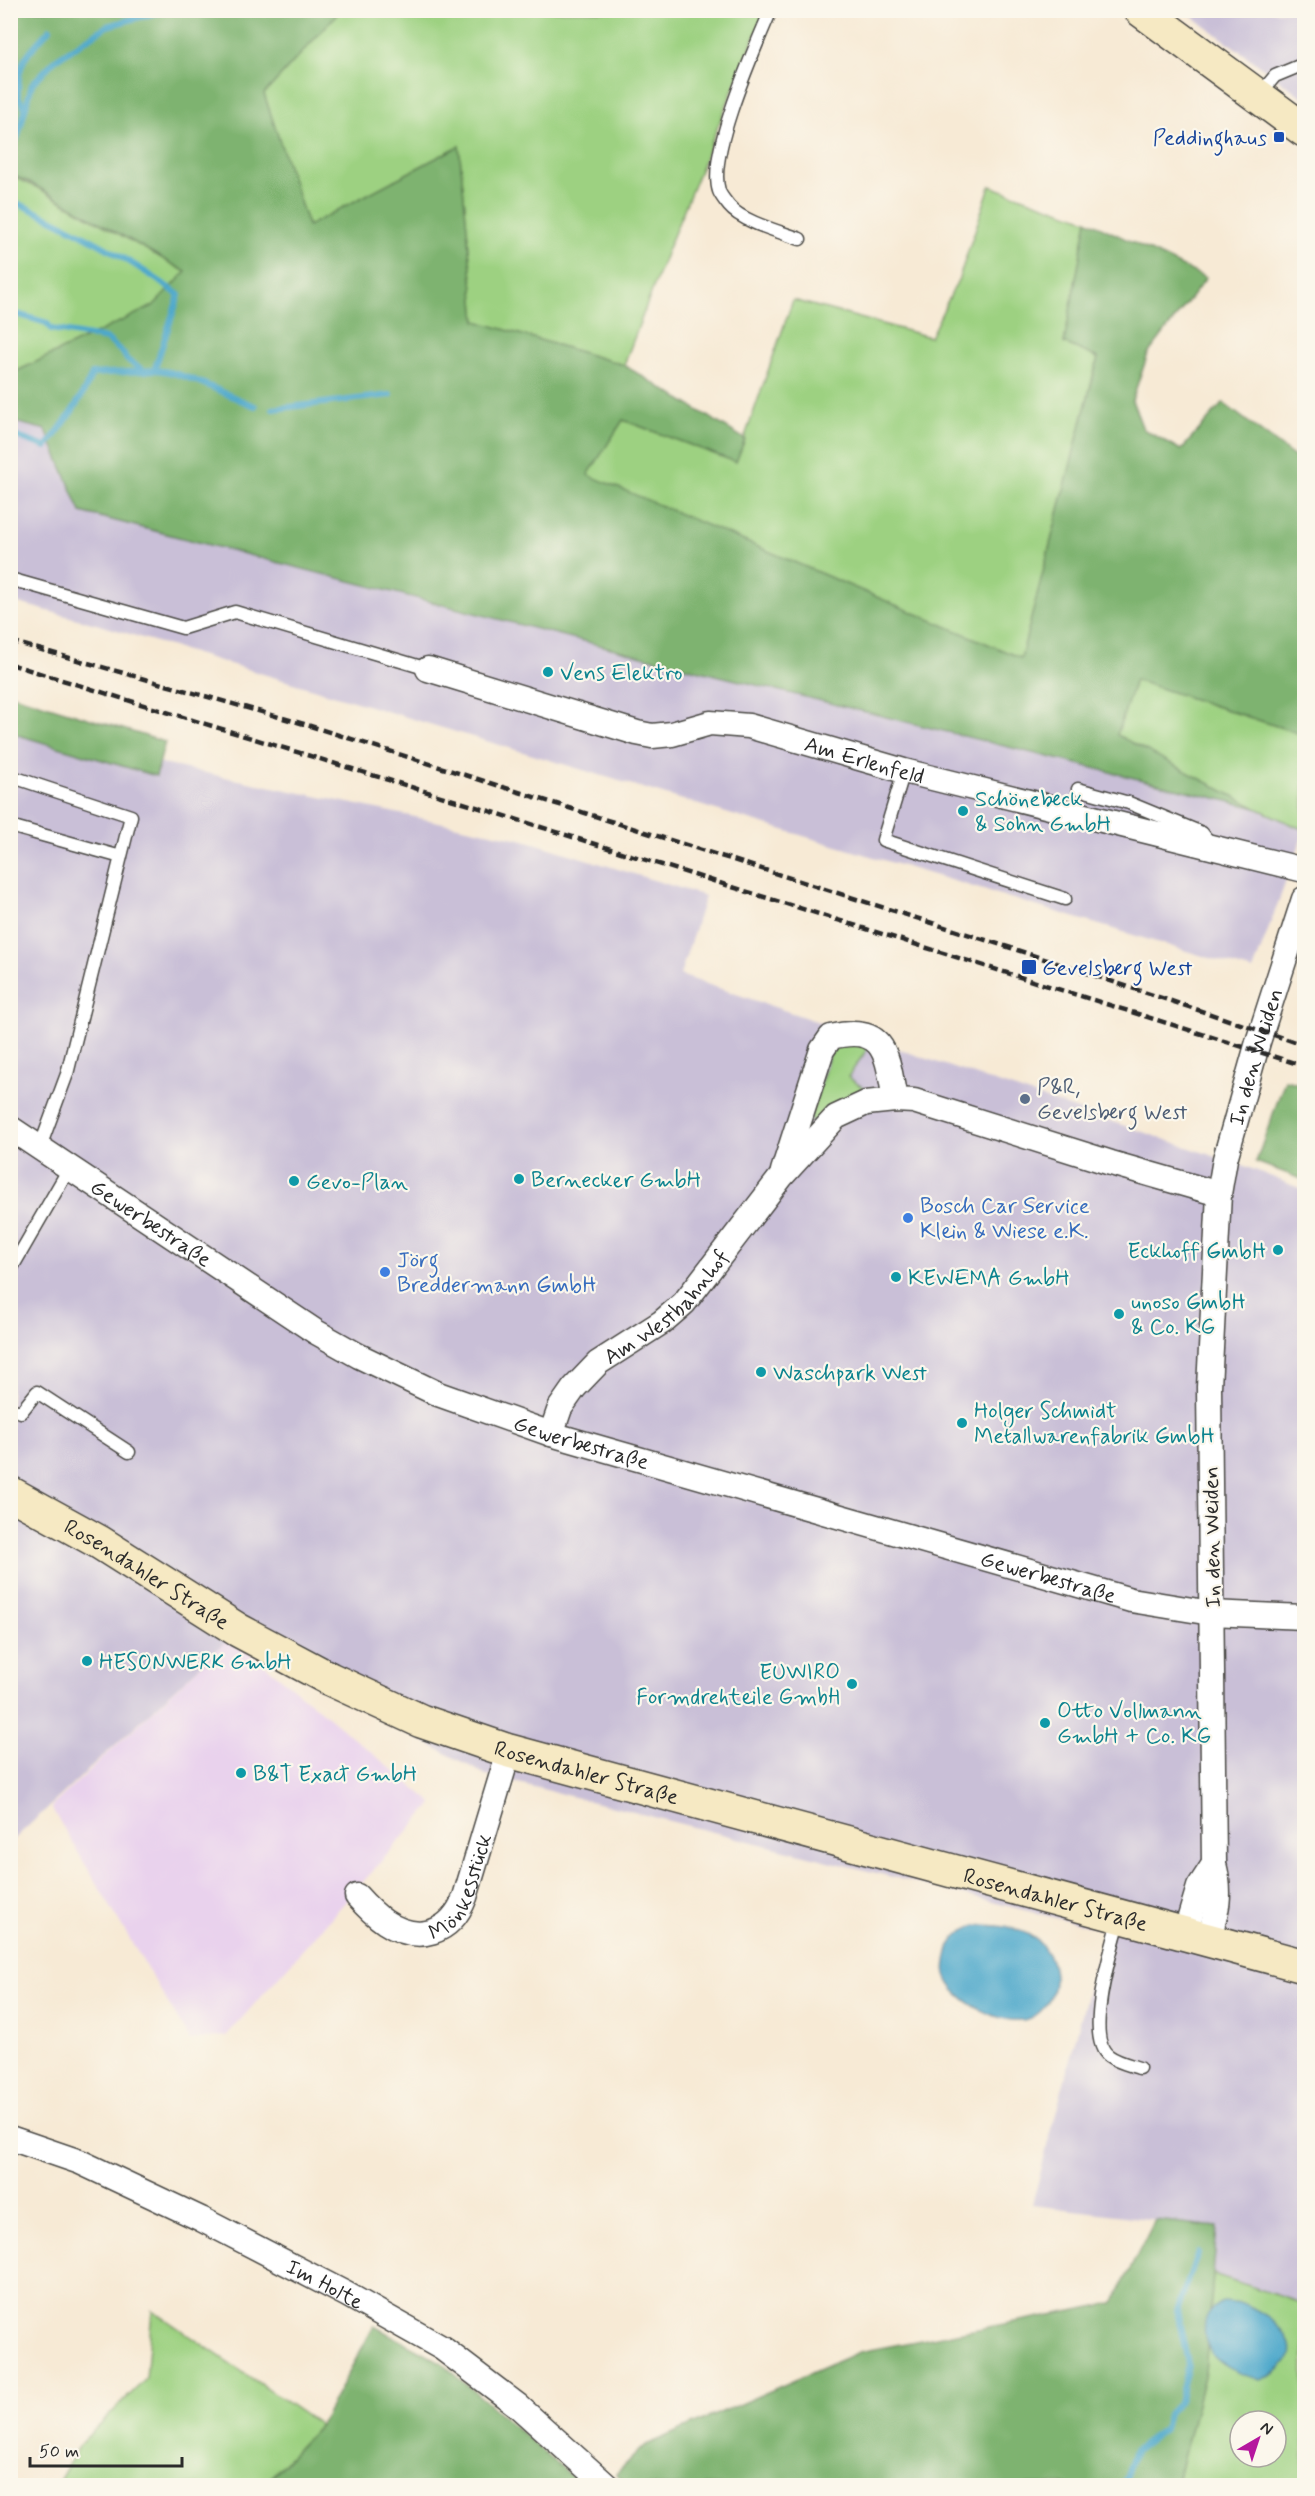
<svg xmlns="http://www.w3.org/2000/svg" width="1315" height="2496" viewBox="0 0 1315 2496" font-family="Mynerve,sans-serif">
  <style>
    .built { fill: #e9d2ed }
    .industrial { fill: #c9bfd7 }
    .green { fill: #9dd181; stroke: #647e56; stroke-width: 1.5; fill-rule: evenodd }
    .forest { fill: #7eb36f; stroke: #546f4d; stroke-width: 1.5 }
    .water { fill: #4da8cb; stroke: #3c6a7b; stroke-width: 1.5 }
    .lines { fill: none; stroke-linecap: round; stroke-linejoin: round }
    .stream { stroke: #4da8cb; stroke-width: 6 }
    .service-casing { stroke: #4a4844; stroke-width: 15 }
    .minor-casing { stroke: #4a4844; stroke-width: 27 }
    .secondary-casing { stroke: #4a4844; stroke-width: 36 }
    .service { stroke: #fff; stroke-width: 12 }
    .minor { stroke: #fff; stroke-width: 24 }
    .secondary { stroke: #f6e9c3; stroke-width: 33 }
    .rail { stroke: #2b2b2b; stroke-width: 4.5; stroke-dasharray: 9 4.5; stroke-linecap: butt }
    .transit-dot { fill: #1a4fb4; stroke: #fbf7ec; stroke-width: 2 }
    .culture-dot { fill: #0f9aa8; stroke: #fbf7ec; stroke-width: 2 }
    .service-dot { fill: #5c6f8a; stroke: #fbf7ec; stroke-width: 2 }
    .shop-dot { fill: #3f7fe0; stroke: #fbf7ec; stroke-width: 2 }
    .labels { text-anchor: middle; stroke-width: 4.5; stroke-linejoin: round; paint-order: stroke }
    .transit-label { font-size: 22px; fill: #164399; stroke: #fbf7ec; text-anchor: end }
    .culture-label { font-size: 22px; fill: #0d838f; stroke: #fbf7ec; text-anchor: start }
    .street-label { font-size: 22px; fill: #2b2b2b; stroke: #fbf7ec }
    .service-label { font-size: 22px; fill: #4e5e75; stroke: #fbf7ec; text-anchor: start }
    .shop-label { font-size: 22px; fill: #366cbe; stroke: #fbf7ec; text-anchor: start }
  </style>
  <rect width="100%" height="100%" fill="#fbf7ec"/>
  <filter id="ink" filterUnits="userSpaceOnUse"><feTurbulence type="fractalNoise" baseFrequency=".0167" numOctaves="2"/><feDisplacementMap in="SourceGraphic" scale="12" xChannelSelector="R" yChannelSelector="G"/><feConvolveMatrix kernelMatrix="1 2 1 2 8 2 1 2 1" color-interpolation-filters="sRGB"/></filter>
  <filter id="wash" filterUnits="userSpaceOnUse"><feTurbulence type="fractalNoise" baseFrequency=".008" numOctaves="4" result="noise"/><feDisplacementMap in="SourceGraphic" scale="24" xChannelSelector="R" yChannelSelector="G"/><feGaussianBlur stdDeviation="1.35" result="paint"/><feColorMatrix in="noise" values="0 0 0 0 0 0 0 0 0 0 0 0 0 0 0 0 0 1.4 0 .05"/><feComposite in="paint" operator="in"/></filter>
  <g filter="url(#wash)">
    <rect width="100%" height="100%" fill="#f7ead5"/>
    <!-- built -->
    <path class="built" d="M231 1637 433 1803 226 2036 190 2040 51 1807Z"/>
    <!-- industrial -->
    <path class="industrial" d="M1185 11H1304V98L1286 85Z
      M10 421 46 430 82 512 720 676 1256 808 1304 830V832L1253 971 103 626 11 601Z
      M11 718 163 764 524 840 705 896 680 975 1255 1170 1304 1190V2304L1213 2274 1216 2227 1032 2205 1104 1930 486 1775 231 1637 11 1842Z"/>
    <!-- green -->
    <path class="green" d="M340 11H765L667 251 624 365 476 321 459 146 308 226 264 94Z
      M11 176 36 187 186 272 153 306 11 374Z
      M990 186 1087 220 1064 343 1098 357 1021 658 587 475 623 420 736 462 793 300 930 337 959 278Z
      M1135 680 1304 735V830L1256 808 1116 735Z
      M854 1041 868 1048 848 1077 865 1089 834 1106 813 1121 810 1119 829 1056 837 1046Z
      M1213 2274 1304 2304V2485L1176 2486 1205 2372ZM1240 2421H1276V2457H1240Z
      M152 2310 320 2425 263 2485 56 2486 81 2443 146 2379Z"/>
    <!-- forest -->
    <path class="forest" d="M11 10 340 11 264 94 308 226 459 146 476 321 624 365 745 439 736 462 623 420 588 475 1021 658 1098 358 1064 343 1087 220 1206 278 1148 354 1132 400 1143 429 1181 450 1223 403 1304 464V735L1135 680 1117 735 1256 808 720 676 81 512 46 430 11 421V374L153 306 186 272 29 182 11 175Z
      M10 694 165 742 156 776 11 733Z
      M1285 1080 1304 1085V1180L1256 1162Z
      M1155 2220 1217 2227 1205 2372 1176 2485 627 2486 616 2474 644 2446 859 2352 1113 2303Z
      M374 2326 441 2362 581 2485 263 2486 320 2425Z"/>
    <!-- water -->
    <path class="water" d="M976 1925C994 1925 1013 1926 1029 1935 1059 1952 1063 1995 1036 2015 1012 2033 953 2002 946 1975 944 1967 946 1960 948 1952 952 1937 962 1930 976 1925Z
      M1223 2302C1231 2303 1239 2303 1246 2305 1287 2322 1315 2360 1260 2380 1230 2371 1200 2359 1205 2322 1207 2313 1214 2305 1223 2302Z"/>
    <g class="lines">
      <!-- stream -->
      <path class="stream" d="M10 84 24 106
        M18 95C17 60 28 53 50 29
        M10 151 18 136 32 84 55 60 107 26 166 10
        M10 200C70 226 127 257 179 295L155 368
        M10 312 47 323 51 329 107 339 123 353 127 360 145 371C171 364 228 396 255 406
        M273 409 390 395
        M10 434 46 447C64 424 81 401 92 374L145 371
        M1121 2486 1126 2478 1135 2451 1164 2429 1168 2414 1179 2402 1188 2364 1177 2311 1198 2253"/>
    </g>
  </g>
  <g filter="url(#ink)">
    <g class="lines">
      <defs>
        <path id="service" d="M771 10C755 48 707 154 719 191 720 195 726 202 729 206 742 222 781 232 800 239
          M1259 95 1275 76 1304 64
          M10 579 183 628 235 612 428 669
          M904 771 883 840 1065 899
          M10 776 131 816 67 1074 40 1147
          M1078 789 1129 803 1202 833 1209 842
          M10 826 121 857
          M10 1271 70 1167
          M10 1409 21 1412 37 1392 129 1452
          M1120 1918C1113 1944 1083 2038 1109 2056 1117 2062 1130 2065 1139 2068"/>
        <g id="minor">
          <path id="s1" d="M428 669 637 733 652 736 672 734 710 723 749 726 904 771 1304 870"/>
          <path id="s2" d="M10 1128 316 1332 359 1356 438 1394 551 1434 1131 1600 1211 1613 1304 1617"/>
          <path d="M783 1171 822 1050 831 1037C887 1023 887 1057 895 1100"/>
          <path id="s3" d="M551 1434 560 1408 574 1388 598 1363 662 1322 684 1303 781 1177 836 1117 866 1103 895 1100 914 1101 1111 1163 1219 1194"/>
          <path id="s4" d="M357 1896C365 1905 375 1915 385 1922 418 1944 451 1934 465 1897L509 1751"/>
          <path d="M1185 1934 1199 1887 1214 1864"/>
          <path id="s5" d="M1208 1941C1217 1911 1222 1895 1214 1864L1209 1387 1219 1194 1225 1159 1258 1042 1304 899"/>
          <path id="s6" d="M10 2138 80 2162 201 2219 346 2294 442 2348 517 2405 607 2486"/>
        </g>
        <g id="secondary">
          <path d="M1141 10 1304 130"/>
          <path id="s7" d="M10 1493 99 1542 238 1630 330 1679 421 1721 509 1751 1304 1966"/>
        </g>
      </defs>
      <!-- service casing -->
      <use href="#service" class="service-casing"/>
      <!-- minor casing -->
      <use href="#minor" class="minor-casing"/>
      <!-- secondary casing -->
      <use href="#secondary" class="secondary-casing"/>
      <!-- service -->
      <use href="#service" class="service"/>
      <!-- minor -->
      <use href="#minor" class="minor"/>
      <!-- secondary -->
      <use href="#secondary" class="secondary"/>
      <!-- rail -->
      <path class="rail" d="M10 641 304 724 1011 948 1304 1045
        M10 664 496 813 1304 1066"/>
    </g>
  </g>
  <!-- markers -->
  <g class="transit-dot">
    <rect x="1273" y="131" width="12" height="12" rx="3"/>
    <rect x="1021" y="959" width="16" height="16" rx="3"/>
  </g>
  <g class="culture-dot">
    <circle cx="548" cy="672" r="6"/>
    <circle cx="963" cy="811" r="6"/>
    <circle cx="519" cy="1179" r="6"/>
    <circle cx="294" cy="1181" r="6"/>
    <circle cx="1278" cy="1250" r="6"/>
    <circle cx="896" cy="1277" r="6"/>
    <circle cx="1119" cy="1314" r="6"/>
    <circle cx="761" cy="1372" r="6"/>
    <circle cx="962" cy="1423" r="6"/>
    <circle cx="87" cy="1661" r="6"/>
    <circle cx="852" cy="1684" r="6"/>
    <circle cx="1045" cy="1723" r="6"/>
    <circle cx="241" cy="1773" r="6"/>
  </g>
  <circle class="service-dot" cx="1025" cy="1099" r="6"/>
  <g class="shop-dot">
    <circle cx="908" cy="1218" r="6"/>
    <circle cx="385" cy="1272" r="6"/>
  </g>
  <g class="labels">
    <!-- transit labels -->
    <g class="transit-label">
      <text x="1267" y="145">Peddinghaus</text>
      <text x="1042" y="975" text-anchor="start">Gevelsberg West</text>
    </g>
    <!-- culture labels -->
    <g class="culture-label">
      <text x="560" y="680">Vens Elektro</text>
      <text x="975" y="806">Schönebeck<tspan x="975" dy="25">&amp; Sohn GmbH</tspan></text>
      <text x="531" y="1187">Bernecker GmbH</text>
      <text x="306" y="1189">Gevo-Plan</text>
      <text x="1266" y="1258" text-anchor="end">Eckhoff GmbH</text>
      <text x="908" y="1285">KEWEMA GmbH</text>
      <text x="1131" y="1309">unoso GmbH<tspan x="1131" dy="25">&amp; Co. KG</tspan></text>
      <text x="773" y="1380">Waschpark West</text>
      <text x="974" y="1418">Holger Schmidt<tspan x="974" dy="25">Metallwarenfabrik GmbH</tspan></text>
      <text x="99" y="1669">HESONWERK GmbH</text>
      <text x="840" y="1679" text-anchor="end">EUWIRO<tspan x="840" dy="25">Formdrehteile GmbH</tspan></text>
      <text x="1057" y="1718">Otto Vollmann<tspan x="1057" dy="25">GmbH + Co. KG</tspan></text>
      <text x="253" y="1781">B&amp;T Exact GmbH</text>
    </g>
    <!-- street labels -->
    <g class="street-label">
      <text dy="8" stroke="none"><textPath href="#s1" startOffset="453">Am Erlenfeld</textPath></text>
      <text dy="8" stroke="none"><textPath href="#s5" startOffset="891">In den Weiden</textPath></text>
      <text dy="8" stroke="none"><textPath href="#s2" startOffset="170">Gewerbestraße</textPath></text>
      <text dy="8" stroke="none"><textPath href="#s3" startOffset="176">Am Westbahnhof</textPath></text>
      <text dy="8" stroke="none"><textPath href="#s2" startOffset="656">Gewerbestraße</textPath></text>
      <text transform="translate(1211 1537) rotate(-91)" y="8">In den Weiden</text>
      <text dy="8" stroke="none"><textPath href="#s7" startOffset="159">Rosendahler Straße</textPath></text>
      <text dy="8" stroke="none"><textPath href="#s2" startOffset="1142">Gewerbestraße</textPath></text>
      <text dy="8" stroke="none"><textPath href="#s7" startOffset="644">Rosendahler Straße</textPath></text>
      <text dy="8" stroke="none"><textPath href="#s4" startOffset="144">Mönkesstück</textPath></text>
      <text dy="8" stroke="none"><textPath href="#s7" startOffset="1130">Rosendahler Straße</textPath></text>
      <text dy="8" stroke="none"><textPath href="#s6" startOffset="348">Im Holte</textPath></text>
    </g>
    <!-- service labels -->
    <g class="service-label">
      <text x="1037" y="1094">P&amp;R,<tspan x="1037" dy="25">Gevelsberg West</tspan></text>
    </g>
    <!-- shop labels -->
    <g class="shop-label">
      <text x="920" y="1213">Bosch Car Service<tspan x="920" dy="25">Klein &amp; Wiese e.K.</tspan></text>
      <text x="397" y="1267">Jörg<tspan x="397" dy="25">Breddermann GmbH</tspan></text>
    </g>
  </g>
  <!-- margin -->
  <rect width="1315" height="2496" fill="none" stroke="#fbf7ec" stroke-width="36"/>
  <!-- north arrow -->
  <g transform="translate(1258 2439) rotate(39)"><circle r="28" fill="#fbf7ec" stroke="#a8a59f" stroke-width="1.5"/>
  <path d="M0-4.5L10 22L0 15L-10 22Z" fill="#b5179e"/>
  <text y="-9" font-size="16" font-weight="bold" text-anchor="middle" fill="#2b2b2b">N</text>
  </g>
  <!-- scale -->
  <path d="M30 2457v9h152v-9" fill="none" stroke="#2b2b2b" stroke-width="3"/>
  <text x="39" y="2457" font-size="18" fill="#2b2b2b" stroke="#fbf7ec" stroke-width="4.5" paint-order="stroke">50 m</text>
</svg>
